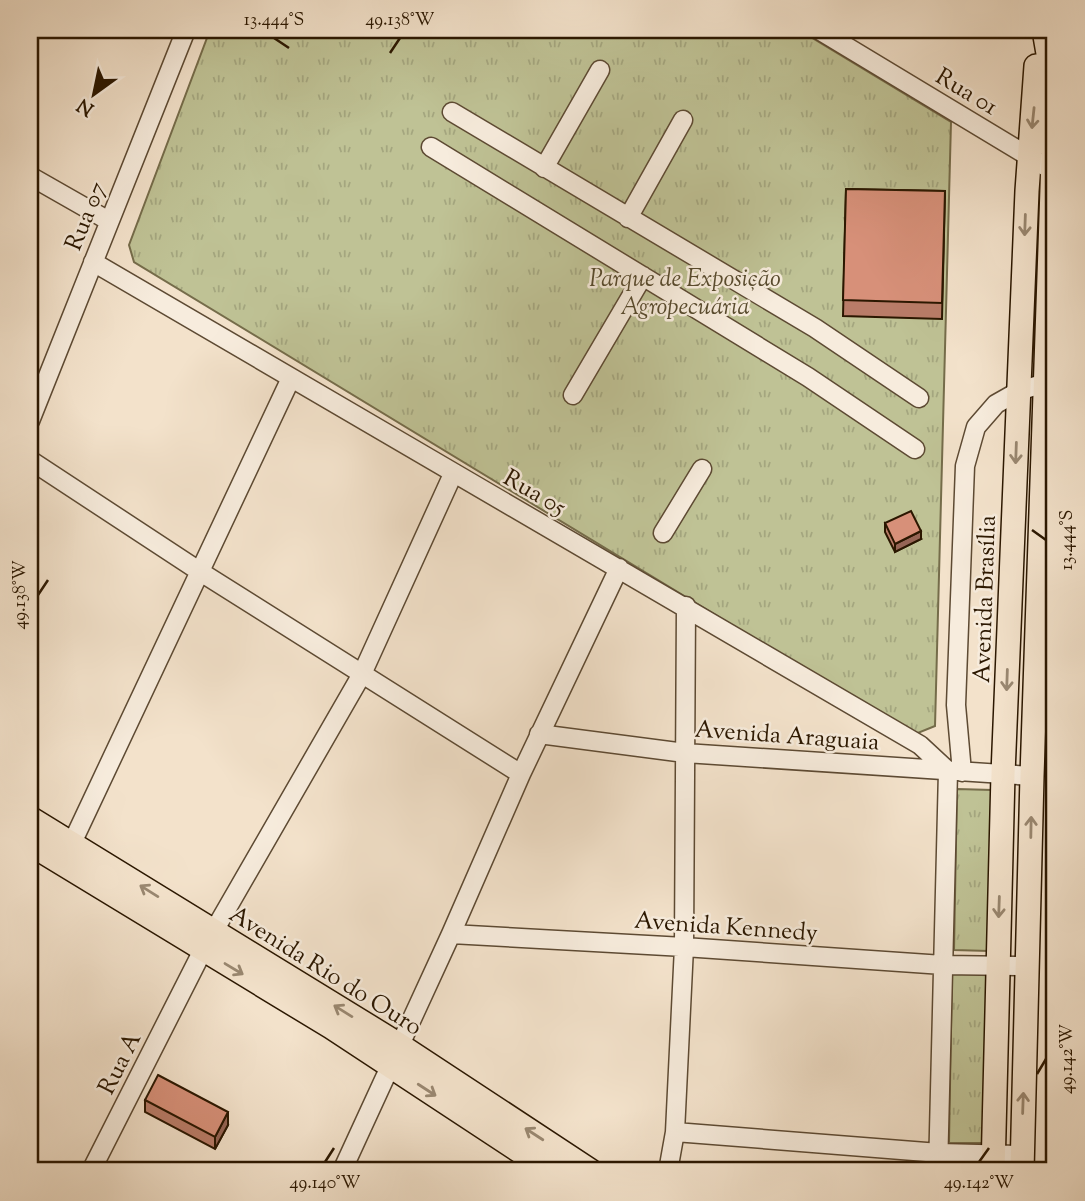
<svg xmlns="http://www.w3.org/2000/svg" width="1085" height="1201" viewBox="0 0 1085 1201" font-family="'Sorts Mill Goudy',serif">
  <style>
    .park { fill: url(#park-tufts); stroke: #756c4a; stroke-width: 2 }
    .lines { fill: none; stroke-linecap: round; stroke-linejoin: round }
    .minor-casing { stroke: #5d4a33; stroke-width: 21 }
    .major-casing { stroke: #2b1700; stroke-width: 26 }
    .minor { stroke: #f7ecdd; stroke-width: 18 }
    .major { stroke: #f3e2cb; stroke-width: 23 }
    .wall { fill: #b97c68; stroke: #2b1700; stroke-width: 2 }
    .shaded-wall { fill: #966555; stroke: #2b1700; stroke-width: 2 }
    .building { fill: #d79079; stroke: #2b1700; stroke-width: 2 }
    .oneway { stroke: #998770 }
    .ticks { fill: none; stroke: #2b1700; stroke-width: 2.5 }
    .labels { text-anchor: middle; stroke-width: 5; stroke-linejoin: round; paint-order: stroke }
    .street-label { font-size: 24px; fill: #2b1700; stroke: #f7ecdd }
    .park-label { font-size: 24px; font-style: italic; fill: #574a2d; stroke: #f7ecdd }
    .neatline { fill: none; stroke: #2b1700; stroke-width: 2.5 }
    .ticks-label { font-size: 18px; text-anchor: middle; fill: #2b1700 }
  </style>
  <defs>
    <pattern id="park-tufts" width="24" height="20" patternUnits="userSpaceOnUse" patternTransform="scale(1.75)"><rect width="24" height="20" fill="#bfc295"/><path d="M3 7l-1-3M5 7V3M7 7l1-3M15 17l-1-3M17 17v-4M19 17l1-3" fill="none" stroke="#a4a67f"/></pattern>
  </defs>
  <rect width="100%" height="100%" fill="#f3e2cb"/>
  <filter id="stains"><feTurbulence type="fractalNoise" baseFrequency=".00286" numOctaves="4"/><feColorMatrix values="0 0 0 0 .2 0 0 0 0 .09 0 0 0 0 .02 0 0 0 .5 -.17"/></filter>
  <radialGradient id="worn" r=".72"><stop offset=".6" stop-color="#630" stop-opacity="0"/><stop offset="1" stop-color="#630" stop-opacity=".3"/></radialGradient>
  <!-- park -->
  <path class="park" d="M210 30H799L951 122 935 726 913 735 134 262 129 245Z
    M957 789 992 790 989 951 954 950Z
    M952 972 990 973 985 1143H949Z"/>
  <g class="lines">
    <defs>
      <path id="minor" d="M819 30 1053 171
        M452 112 815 328 919 398
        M431 147 808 377 915 449
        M544 168 600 70
        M30 176 109 221
        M628 218 683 120
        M93 262C369 424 646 582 920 745L948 771 938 1171
        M573 395 643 276
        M30 421 186 30
        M30 460 199 571 521 774
        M663 533 702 469
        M539 734 685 753 1032 776
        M962 772 956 705 965 466 976 427 996 404 1019 391 1045 383
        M72 843 291 378
        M451 934 684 947 943 965 1028 966
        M675 1132 939 1153 1021 1155
        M91 1171 203 950 362 674 453 474
        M342 1171 451 934 521 774 619 568
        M668 1171 675 1132 684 947 686 606"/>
      <path id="major" d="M30 818 401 1046 591 1171
        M30 844 331 1027 550 1171
        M993 1171 1003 774 1027 191 1036 66
        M1022 1171 1032 776 1053 159 1050 65 1044 30"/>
    </defs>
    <!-- minor casing -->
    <use href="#minor" class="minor-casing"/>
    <!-- major casing -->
    <use href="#major" class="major-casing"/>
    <!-- minor -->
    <use href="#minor" class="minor"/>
    <!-- major -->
    <use href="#major" class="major"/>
  </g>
  <!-- wall -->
  <path class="wall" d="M846 189 945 191 942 319 843 316Z
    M885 523 921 539 895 552 885 532Z
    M145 1100 228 1125 215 1149 145 1112Z"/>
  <!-- shaded-wall -->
  <path class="shaded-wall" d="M921 531V539L895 552V544Z
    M228 1112V1125L215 1149V1137Z"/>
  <!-- building -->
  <path class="building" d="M846 189 945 191 942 303 843 300Z
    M911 511 921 531 895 544 885 523Z
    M158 1075 228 1112 215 1137 145 1100Z"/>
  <!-- one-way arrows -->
  <defs><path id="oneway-shaft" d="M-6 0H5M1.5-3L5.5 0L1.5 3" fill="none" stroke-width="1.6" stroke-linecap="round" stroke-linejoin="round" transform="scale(1.75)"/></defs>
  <g class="oneway">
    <use href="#oneway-shaft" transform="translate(1033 118) rotate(96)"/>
    <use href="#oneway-shaft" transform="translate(1025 225) rotate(92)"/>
    <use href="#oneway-shaft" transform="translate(1016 453) rotate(92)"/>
    <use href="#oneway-shaft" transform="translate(1007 680) rotate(92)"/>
    <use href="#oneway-shaft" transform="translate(1031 827) rotate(-89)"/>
    <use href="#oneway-shaft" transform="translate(149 891) rotate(-148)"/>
    <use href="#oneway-shaft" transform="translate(999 907) rotate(92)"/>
    <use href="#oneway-shaft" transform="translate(234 969) rotate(31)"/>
    <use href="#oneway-shaft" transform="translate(343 1011) rotate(-148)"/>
    <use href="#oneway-shaft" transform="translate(427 1090) rotate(33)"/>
    <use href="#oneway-shaft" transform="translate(1023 1103) rotate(-88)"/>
    <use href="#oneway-shaft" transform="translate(534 1134) rotate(-147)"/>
  </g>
  <!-- ticks -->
  <path class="ticks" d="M274 38 289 48M390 53 400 38M1032 530 1046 540M38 595 48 580M1037 1074 1046 1059M325 1162 334 1148M979 1162 989 1148"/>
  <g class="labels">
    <!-- street labels -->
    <g class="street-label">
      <text transform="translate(967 91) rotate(31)" y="8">Rua 01</text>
      <text transform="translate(85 216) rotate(-68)" y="8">Rua 07</text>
      <text transform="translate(535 492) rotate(30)" y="8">Rua 05</text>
      <text transform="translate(984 599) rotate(-88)" y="8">Avenida Brasília</text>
      <text transform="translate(787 735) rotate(4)" y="8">Avenida Araguaia</text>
      <text transform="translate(726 926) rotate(4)" y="8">Avenida Kennedy</text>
      <text transform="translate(326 970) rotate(32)" y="8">Avenida Rio do Ouro</text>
      <text transform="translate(119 1063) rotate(-63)" y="8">Rua A</text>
    </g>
    <!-- park labels -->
    <g class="park-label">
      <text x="685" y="286">Parque de Exposição<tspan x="685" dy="28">Agropecuária</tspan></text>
    </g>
  </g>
  <!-- margin -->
  <rect width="1085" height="1201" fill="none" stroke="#f3e2cb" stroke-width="77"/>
  <!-- north arrow -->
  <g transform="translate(94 94) rotate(213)" stroke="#f7ecdd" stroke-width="5" paint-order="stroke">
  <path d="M0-5L12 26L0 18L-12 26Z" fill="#2b1700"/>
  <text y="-10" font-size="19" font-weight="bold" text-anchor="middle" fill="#2b1700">N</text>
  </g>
  <rect x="38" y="38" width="1008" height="1124" class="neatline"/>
  <g class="ticks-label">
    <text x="274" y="25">13.444°S</text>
    <text x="400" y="25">49.138°W</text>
    <text transform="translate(1066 540) rotate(-90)" y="6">13.444°S</text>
    <text transform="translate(19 595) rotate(-90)" y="6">49.138°W</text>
    <text transform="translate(1066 1059) rotate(-90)" y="6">49.142°W</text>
    <text x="325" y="1188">49.140°W</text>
    <text x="979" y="1188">49.142°W</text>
  </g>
  <rect width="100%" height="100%" filter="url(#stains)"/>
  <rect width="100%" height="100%" fill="url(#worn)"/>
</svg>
